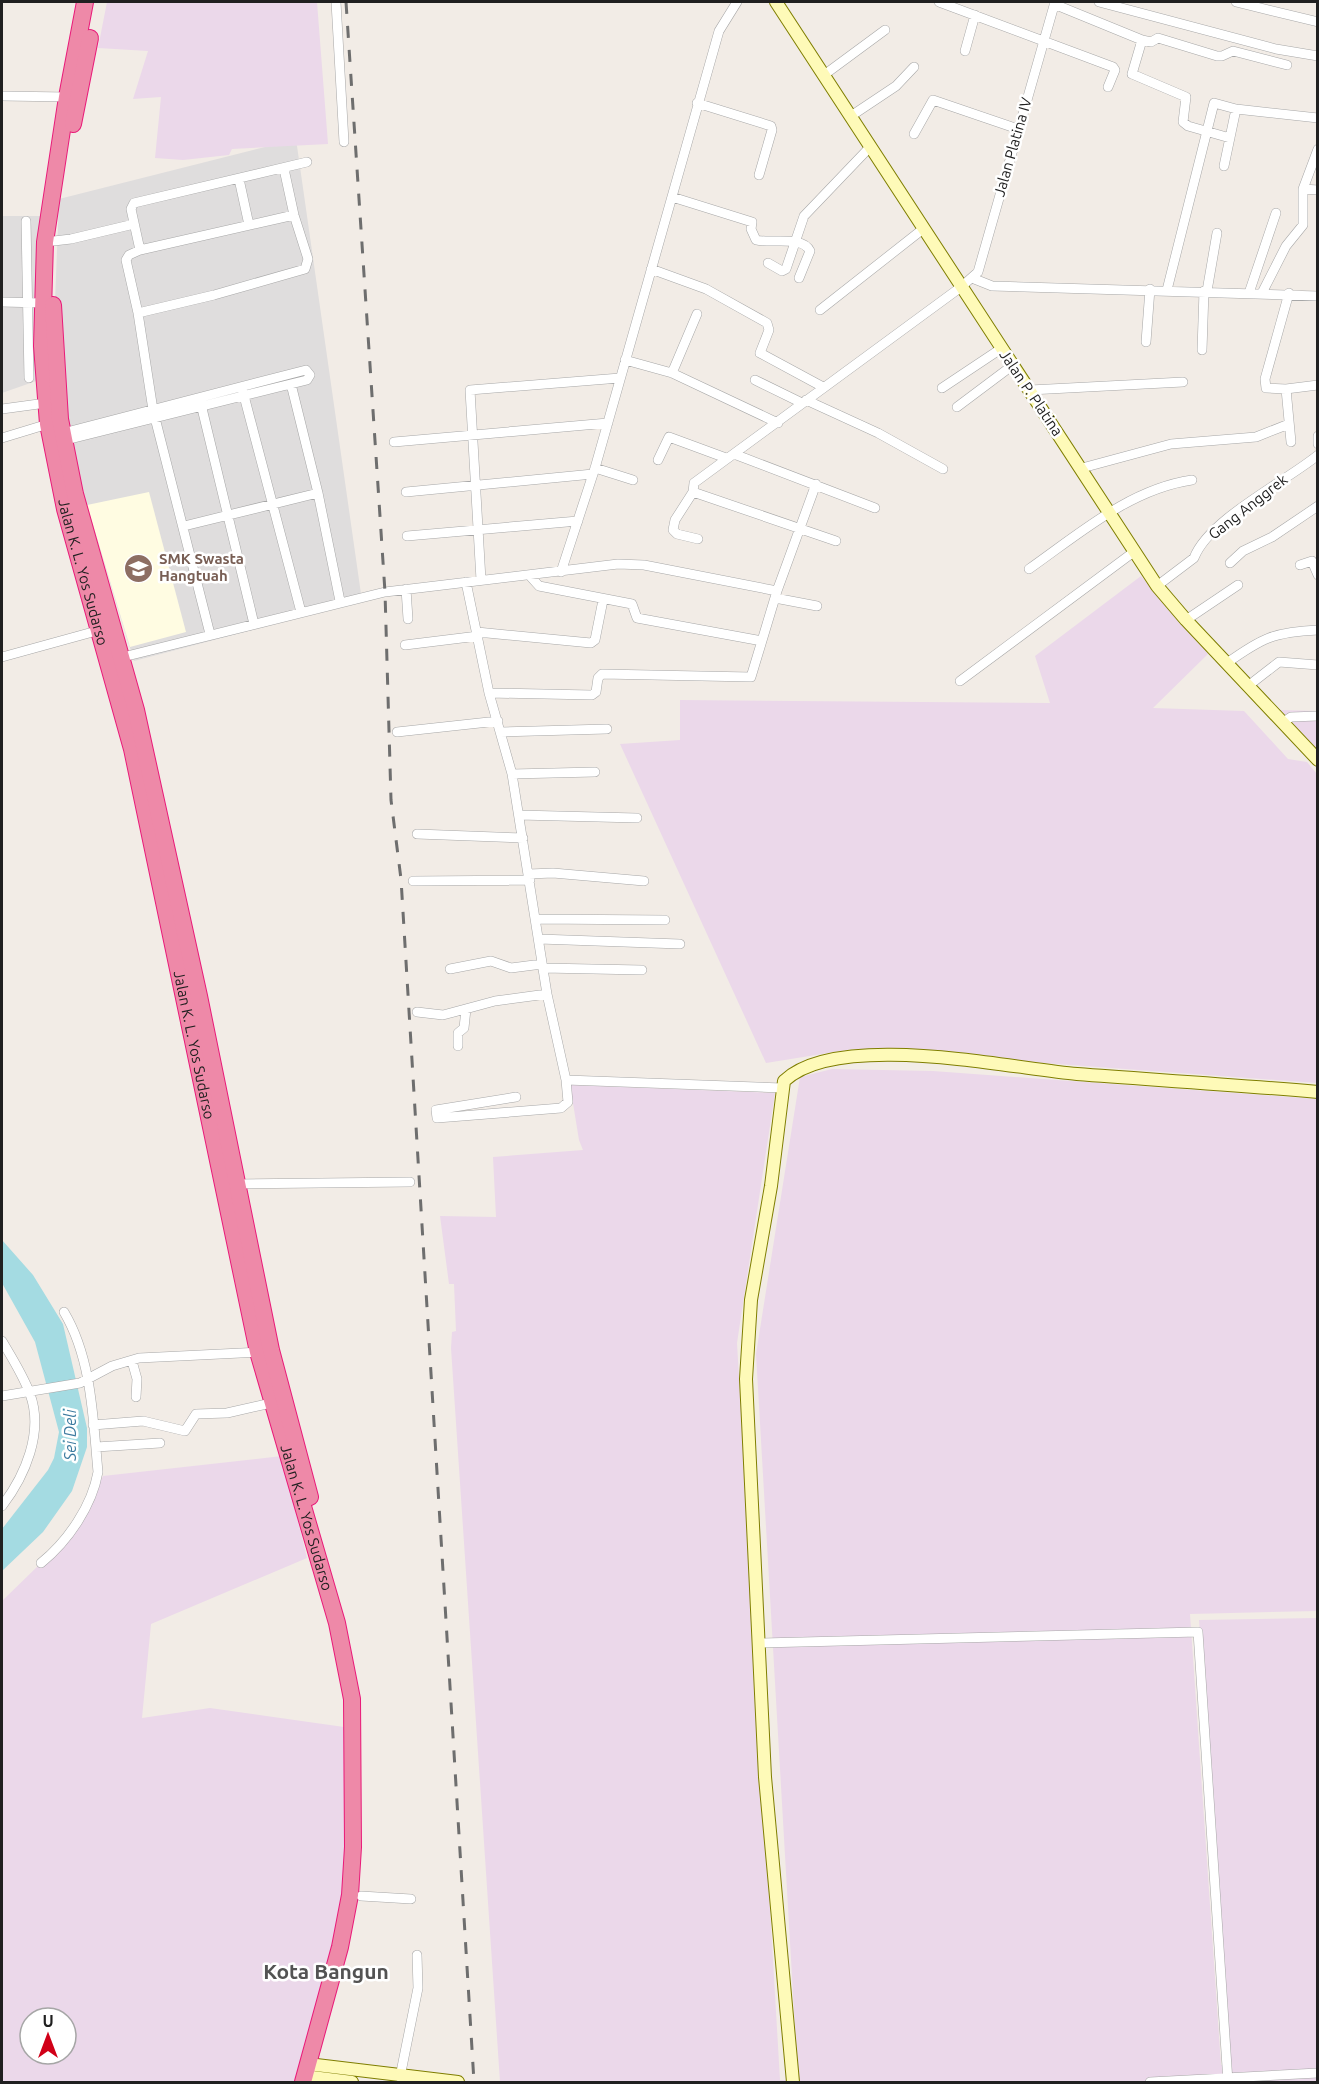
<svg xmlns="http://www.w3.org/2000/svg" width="1319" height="2084" viewBox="0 0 1319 2084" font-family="Ubuntu,sans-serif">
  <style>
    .residential { fill: #dfdddd }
    .industrial { fill: #ebd8ea; fill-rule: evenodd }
    .education { fill: #fffce2 }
    .water { fill: #a4dbe2 }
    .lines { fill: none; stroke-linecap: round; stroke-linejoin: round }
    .street-casing { stroke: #a7a7a7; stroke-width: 10 }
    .secondary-casing { stroke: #7f7e00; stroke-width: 14 }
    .highway-casing { stroke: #e91a79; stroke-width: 18 }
    .street { stroke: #fff; stroke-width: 9 }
    .secondary { stroke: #fefab8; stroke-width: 12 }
    .highway { stroke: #ee89a8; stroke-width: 16 }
    .rail { stroke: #6e6e6e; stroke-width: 3; stroke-dasharray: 12 12; stroke-linecap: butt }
    .labels { text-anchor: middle; stroke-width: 5; stroke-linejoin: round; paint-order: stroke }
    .street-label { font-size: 15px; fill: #202020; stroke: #fff }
    .education-label { font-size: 15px; font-weight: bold; fill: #785e54; stroke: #fff; text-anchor: start }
    .water-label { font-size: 16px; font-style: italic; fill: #3c7a9f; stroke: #fff }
    .district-label { font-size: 21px; font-weight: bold; fill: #535353; stroke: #fff }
  </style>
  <rect width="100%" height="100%" fill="#f2ece6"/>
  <!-- residential -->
  <path class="residential" d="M296 139 362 601 134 661 68 445 54 328 59 199Z
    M2 216H42L39 380 2 393Z"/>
  <!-- industrial -->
  <path class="industrial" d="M107 2H317L328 144 232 149 229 155 183 160 155 158 161 97 133 99 148 51 98 48Z
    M1141 576 1209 653 1153 708 1244 711 1288 759 1307 762 1317 774V1083L853 1049 766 1063 620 744 680 740V700L1050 703 1035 656Z
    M1280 710 1317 711V750Z
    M832 1069 933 1071 1317 1099V1611L1190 1614 1221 2065 1231 2064 1199 1620 1317 1618V2082H500L451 1348 452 1332 456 1331 454 1284H449L440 1216 496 1217 493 1157 583 1150 579 1140 570 1085 775 1093 737 1343 780 2080H798L756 1354 800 1077Z
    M282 1456 307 1558 151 1624 142 1718 210 1708 344 1727 350 1895 298 2082H2V1601L78 1527 103 1476ZM30 2018H66V2054H30Z"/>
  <!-- education -->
  <path class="education" d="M149 492 186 632 130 647 87 505Z"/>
  <!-- water -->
  <path class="water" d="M2 1240 33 1275 63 1324 87 1428V1447L72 1491 43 1532 2 1571V1529L48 1470 54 1458 59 1432 35 1342 2 1283Z"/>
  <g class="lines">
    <defs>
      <path id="street" d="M336 2 344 142
        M939 2 1113 67 1115 70 1108 87
        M1099 2 1276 49 1318 56
        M1236 2 1318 22
        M1054 4 1142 40 1151 42 1158 38 1217 56H1222L1233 51 1287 65
        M1142 40 1132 74 1186 97 1183 122 1188 126 1230 138
        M965 51 975 15
        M824 75 885 30
        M2 96 67 97
        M697 103 771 126 772 130 759 175
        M851 116 896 86 914 67
        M914 134 933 100 1018 129
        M1224 166 1236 109
        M239 179 249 225
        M1303 189 1318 190
        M672 197 752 222 751 229 756 240C771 244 802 235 810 251L799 278
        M26 221 29 378
        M45 242 71 239 134 224
        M140 250 131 209 134 203 307 162
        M768 263 782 271 786 269 804 216 870 147
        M651 269 706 289 767 323 769 330 760 353 823 387
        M972 278 992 286 1318 296
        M1167 290 1214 103 1236 109 1318 118
        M1207 291 1217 233
        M1249 293 1276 213
        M1262 293 1286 246 1303 225V189L1318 149
        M1289 293 1265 379 1266 388 1286 389 1318 385
        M2 302 43 303
        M820 310 923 229
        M138 313 214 295 305 269 308 259 294 215 284 169
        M1146 342 1150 289
        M1202 350 1204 291
        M625 360 672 373 778 423
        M672 373 697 314
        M755 380 802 403
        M291 384 318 493 340 601
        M942 388 1002 348
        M1286 389 1291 442
        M1030 390 1183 382
        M243 392 301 612
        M200 400 254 624
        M806 400 878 433 943 469
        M957 407 1013 365
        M2 409 46 403
        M59 434 306 370 310 375 307 380 62 441
        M1318 436V444
        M2 438 48 424
        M394 442 608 423
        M734 454 875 508
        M658 460 669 437 726 458
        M595 468 633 480
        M1082 468 1171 444 1256 437 1289 424
        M406 492 593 474
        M693 492 836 541
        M184 526 318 493
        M407 536 578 521
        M698 539 677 534 673 530 675 520 693 492 694 483 961 287 978 272 1055 2
        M1230 563 1243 551 1272 537 1318 506
        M1300 565 1312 561 1318 575
        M1029 569C1079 534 1130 489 1192 480
        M561 572 595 468 719 31 737 2
        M530 576 539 586 632 604 637 618 762 641
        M481 580 470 390 620 378
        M466 582 489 693 512 774 547 994 566 1080 782 1088
        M1157 586 1194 558C1209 519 1285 482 1318 455
        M406 589 408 619
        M775 598 817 606
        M1186 620 1238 585
        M477 632 591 643 595 640 603 600
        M210 634 153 410 138 313 126 260 129 255 140 250 294 215
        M405 645 478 636
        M2 657 100 630
        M123 657 385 592 618 564 644 565 777 591
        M1227 663C1262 638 1274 632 1318 630
        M960 681 1135 551
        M1248 686 1279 662 1318 665
        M489 693 592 695 596 692 598 678 602 674 751 677 777 591 816 484
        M1282 723 1291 717 1318 716
        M397 732 498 721
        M501 732 607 729
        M512 774 595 772
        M519 815 637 818
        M417 834 523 838
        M529 874 553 873 644 881
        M413 881 530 880
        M536 919 665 920
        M539 939 680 944
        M543 968 642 970
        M450 969 491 961 511 968 542 964
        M417 1012 443 1015 495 1001 547 994
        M458 1046V1033L464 1028 466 1009
        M516 1097 436 1110 437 1118 561 1108 568 1102 566 1080
        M237 1184 410 1182
        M2 1341C12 1358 23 1375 30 1394 44 1432 25 1476 2 1506
        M132 1361 137 1379 136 1397
        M2 1396 80 1383 112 1366 139 1358 260 1352
        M93 1425 143 1421 185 1431 196 1414 227 1413 271 1403
        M96 1447 160 1443
        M41 1563C68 1541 92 1506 98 1472 93 1419 92 1359 64 1312
        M759 1643 1198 1632 1228 2082
        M361 1896 411 1899
        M400 2077 418 1988 417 1955
        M1150 2082 1318 2073"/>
      <path id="secondary" d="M776 2 1157 586 1186 620 1318 760
        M308 2064 458 2082
        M304 2076 352 2082
        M793 2082 765 1777 746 1379 751 1300 771 1186 784 1081C838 1030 1008 1068 1077 1074 1157 1080 1238 1085 1318 1092"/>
      <g id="highway">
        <path id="s1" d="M85 2 67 97 45 242 42 346 48 424 65 509 132 749 258 1352 337 1623 352 1699 353 1847 350 1895 340 1947 303 2082"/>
        <path d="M73 124 90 38"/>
        <path d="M53 305 60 419 75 494 136 710 199 996 271 1350 310 1497"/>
      </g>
    </defs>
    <!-- street casing -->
    <use href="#street" class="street-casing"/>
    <!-- secondary casing -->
    <use href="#secondary" class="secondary-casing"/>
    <!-- highway casing -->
    <use href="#highway" class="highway-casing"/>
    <!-- street -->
    <use href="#street" class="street"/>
    <!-- secondary -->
    <use href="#secondary" class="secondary"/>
    <!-- highway -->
    <use href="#highway" class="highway"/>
    <!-- rail -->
    <path class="rail" d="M346 2 385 592 391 800 401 879 474 2082"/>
  </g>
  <!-- icons -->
  <defs>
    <symbol id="school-disc" viewBox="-11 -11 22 22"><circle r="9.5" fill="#8d6e63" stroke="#fff"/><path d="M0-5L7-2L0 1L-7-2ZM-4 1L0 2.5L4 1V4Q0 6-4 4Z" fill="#fff"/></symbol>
  </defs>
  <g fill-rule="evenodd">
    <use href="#school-disc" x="122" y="552" width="33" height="33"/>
  </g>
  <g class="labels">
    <!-- street labels -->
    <g class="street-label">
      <text transform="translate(1013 147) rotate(-74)" y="5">Jalan Platina IV</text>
      <text transform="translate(1031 393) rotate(56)" y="5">Jalan P. Platina</text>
      <text transform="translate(1248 507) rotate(-38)" y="5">Gang Anggrek</text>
      <text dy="5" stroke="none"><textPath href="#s1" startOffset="578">Jalan K. L. Yos Sudarso</textPath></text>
      <text dy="5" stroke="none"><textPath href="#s1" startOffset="1064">Jalan K. L. Yos Sudarso</textPath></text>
      <text dy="5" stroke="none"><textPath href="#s1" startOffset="1550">Jalan K. L. Yos Sudarso</textPath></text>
    </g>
    <!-- education labels -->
    <g class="education-label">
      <text x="159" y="564">SMK Swasta<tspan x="159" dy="17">Hangtuah</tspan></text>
    </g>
    <!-- water labels -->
    <g class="water-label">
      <text transform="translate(70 1435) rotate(-90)" y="6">Sei Deli</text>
    </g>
    <!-- district labels -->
    <g class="district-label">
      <text x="326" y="1979">Kota Bangun</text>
    </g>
  </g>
  <!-- border -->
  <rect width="1319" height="2084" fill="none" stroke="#202020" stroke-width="6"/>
  <!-- north arrow -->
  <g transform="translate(48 2036)"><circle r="28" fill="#ffffff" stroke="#a6a6a6" stroke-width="1.5"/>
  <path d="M0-4.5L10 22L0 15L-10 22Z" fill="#d10018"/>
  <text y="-9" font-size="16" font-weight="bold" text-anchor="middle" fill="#202020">U</text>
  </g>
</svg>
